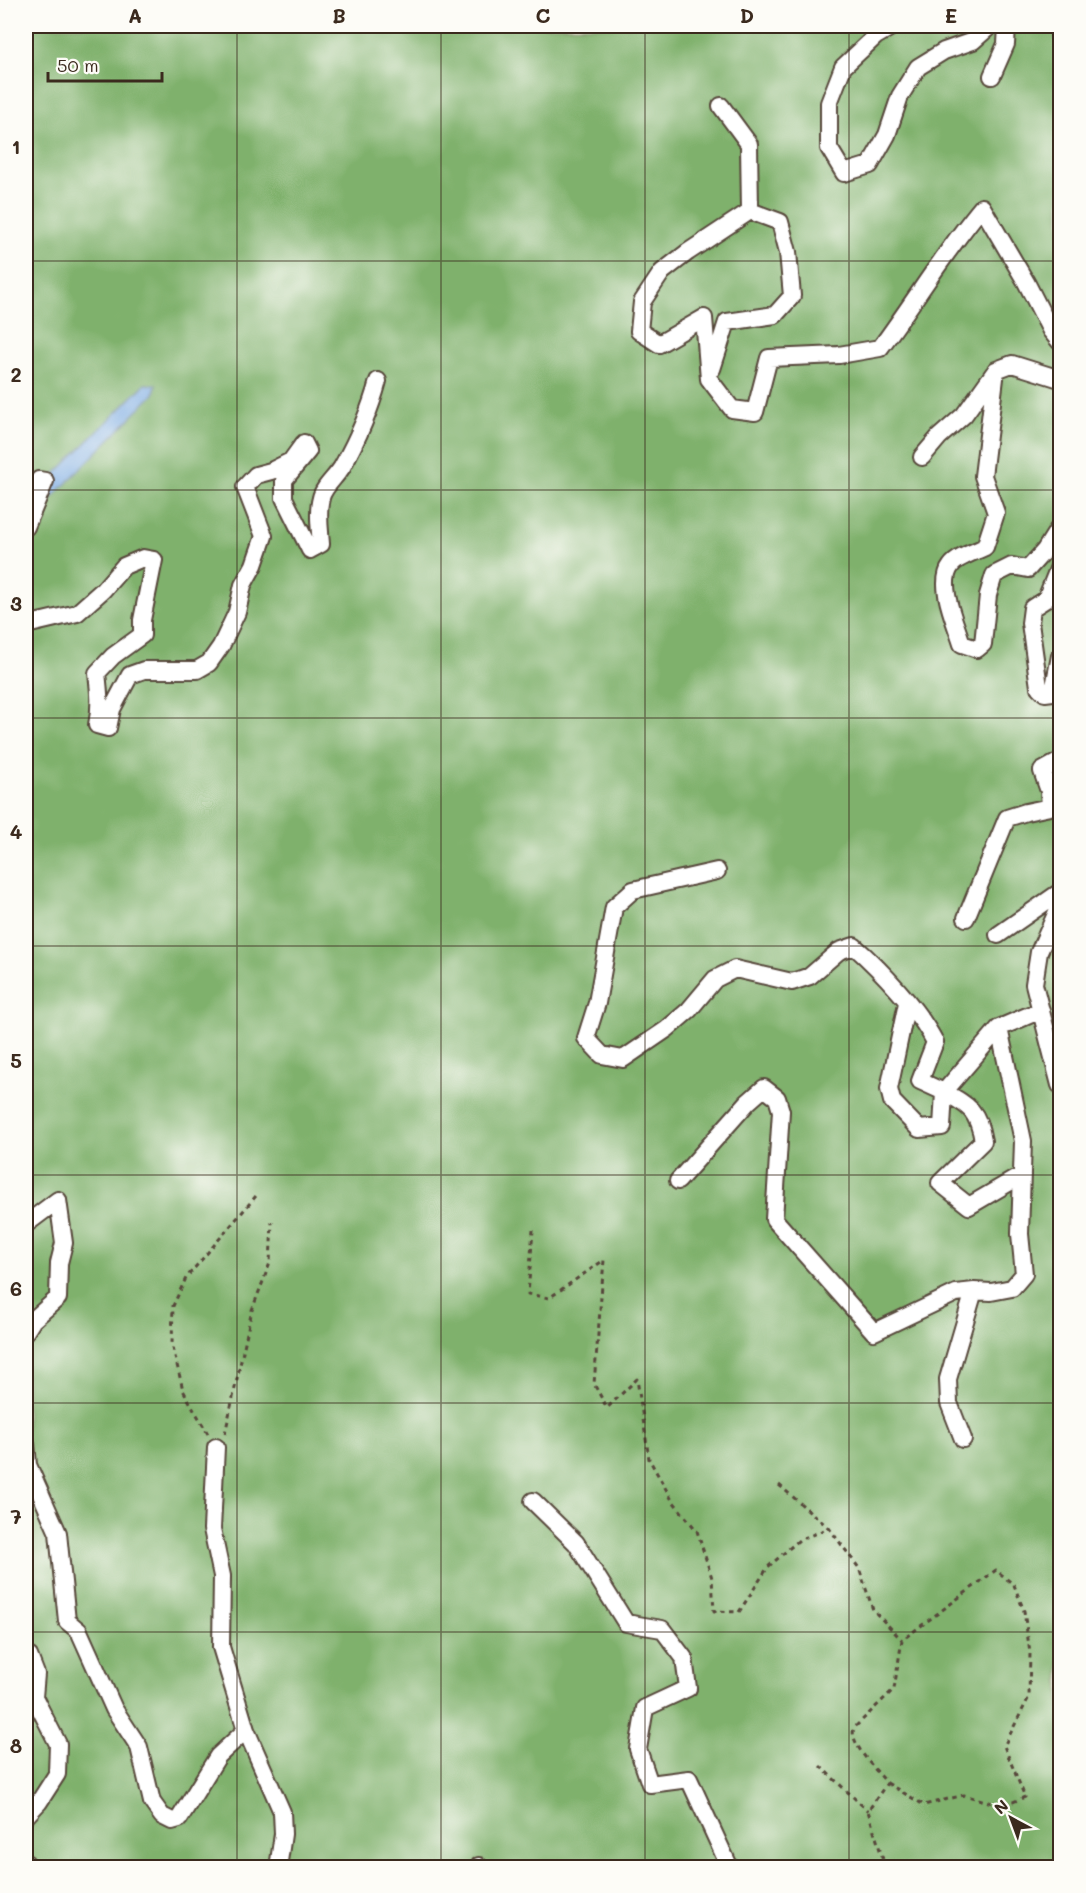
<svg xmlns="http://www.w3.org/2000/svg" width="1086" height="1893" viewBox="0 0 1086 1893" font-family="Mali,sans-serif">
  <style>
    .forest { fill: #7fb16c; stroke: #5d6e45; stroke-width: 1.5 }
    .water { fill: #78a9e3; stroke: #5a6a80; stroke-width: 1.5 }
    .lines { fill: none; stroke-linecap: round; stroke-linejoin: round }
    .minor-casing { stroke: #57473b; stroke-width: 20 }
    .path { stroke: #57473b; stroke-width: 3; stroke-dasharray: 4.5 4.5; stroke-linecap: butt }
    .minor { stroke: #fff; stroke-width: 16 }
    .grid { fill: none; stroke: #3b2a1e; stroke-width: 1.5; stroke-opacity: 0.55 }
    .neatline { fill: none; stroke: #3b2a1e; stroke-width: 2 }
    .grid-label { font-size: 20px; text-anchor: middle; font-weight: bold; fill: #3b2a1e }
  </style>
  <rect width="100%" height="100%" fill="#fdfcf7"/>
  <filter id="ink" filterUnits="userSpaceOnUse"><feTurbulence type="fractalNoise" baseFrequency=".0167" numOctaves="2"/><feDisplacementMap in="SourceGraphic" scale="12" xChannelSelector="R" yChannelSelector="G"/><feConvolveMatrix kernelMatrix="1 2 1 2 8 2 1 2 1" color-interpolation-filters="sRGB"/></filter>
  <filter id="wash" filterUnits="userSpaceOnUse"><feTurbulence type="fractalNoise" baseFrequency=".008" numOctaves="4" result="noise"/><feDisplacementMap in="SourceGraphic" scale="24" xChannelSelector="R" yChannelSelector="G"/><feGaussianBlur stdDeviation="1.35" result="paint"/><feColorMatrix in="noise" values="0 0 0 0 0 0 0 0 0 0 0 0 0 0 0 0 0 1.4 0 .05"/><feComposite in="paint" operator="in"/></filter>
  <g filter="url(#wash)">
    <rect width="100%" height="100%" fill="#f7eedd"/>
    <!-- forest -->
    <path class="forest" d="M26 26H1060V1867H26Z"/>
    <!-- water -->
    <path class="water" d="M145 384 156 385 154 394 37 513 26 503Z"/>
  </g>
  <g filter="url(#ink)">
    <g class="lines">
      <defs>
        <path id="minor" d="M893 26 876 36 843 67 829 103V148L844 173 870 165 887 135 900 96 918 67 944 51 973 41 990 26
          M1058 26 1060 39
          M992 76 1006 44 1007 26
          M721 106 749 144 750 211 688 252 662 272 642 302 639 331 659 344 704 318 709 379 732 409 755 412 769 358 839 355 880 348C915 301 945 251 982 207L1026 282 1051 331 1060 342
          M712 369 727 322 775 315 792 296 788 252 780 222 750 211
          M1060 379 1012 364 996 370 983 476 996 513 985 547C975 552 957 557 951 566 937 584 956 624 962 644L977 649 983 644 988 595 994 575 1012 566 1028 569 1045 550 1060 526
          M922 457 939 437 964 415 994 373
          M26 504 39 480 45 481 26 527
          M1060 564 1046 599 1032 608 1030 623 1039 687 1045 693 1053 692 1060 656
          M26 625 77 613 103 590 124 566 143 558 154 560 142 620V635L113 656 97 673C99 690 101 707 97 725L108 728 112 709 130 675 144 670H197L209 663 221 646 237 612 243 585 254 565 264 536 245 487 256 475 271 471 291 461 304 443 308 451 284 480V498L310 550 321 544C320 530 317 512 321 498 323 487 336 477 342 467 357 440 370 411 378 381
          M717 871 633 890 614 907 597 1003 586 1038 602 1055 623 1059 667 1029 689 1010 715 979 735 969 792 982 810 976 839 951 854 946C881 970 918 1009 935 1042L920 1081 944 1092 999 1028 1041 1010
          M1060 905 1039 952 1034 984 1060 1085
          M966 918 1007 818 1026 812 1050 807 1049 791 1042 771 1060 761
          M998 935 1060 892
          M907 1003 889 1089 892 1101 919 1129 942 1127 944 1092C970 1106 978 1111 983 1141L940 1183 969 1206 1022 1175
          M678 1181 748 1102 764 1088 777 1098 781 1111 774 1219 874 1332 956 1293 974 1291 991 1292 1012 1288 1024 1274 1020 1234 1023 1141 999 1028
          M26 1224 58 1200 64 1243 59 1263 58 1298 33 1320 26 1331
          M963 1439 949 1403 948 1379 974 1291
          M26 1443 28 1465 58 1533 67 1621 79 1631 114 1709 139 1747 152 1802 162 1816 172 1821 179 1819 218 1756 246 1730
          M216 1447 212 1529 222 1576 221 1647 246 1730 282 1812 283 1834 278 1868
          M533 1501 576 1543 626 1623 662 1629 684 1658 688 1688 645 1708 638 1749 650 1784 689 1779 730 1868
          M26 1661 29 1656 36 1674 34 1697 58 1744 57 1774 39 1802 26 1816
          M26 1863 28 1868
          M479 1866 480 1868"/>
      </defs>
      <!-- minor casing -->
      <use href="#minor" class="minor-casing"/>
      <!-- path -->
      <path class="path" d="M533 1230 528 1294 549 1298 604 1260 594 1384 607 1408 637 1379 649 1459 672 1500 697 1531 712 1578 714 1611 739 1612 768 1567 799 1540 829 1528 859 1568 873 1610 902 1640
        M208 1434 183 1390 172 1344 173 1306 186 1278 256 1196
        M225 1434 252 1310 270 1263 272 1222
        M779 1485 829 1528
        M820 1766 868 1811
        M883 1868 884 1863 868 1811 887 1783C877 1771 848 1742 854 1728L894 1689 902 1640 996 1570 1014 1585 1024 1611 1030 1653 1029 1697 1004 1746 1025 1797 1003 1806 964 1795 924 1805 887 1783"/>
      <!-- minor -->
      <use href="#minor" class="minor"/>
    </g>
  </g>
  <!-- grid -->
  <path class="grid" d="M237 26V1868M441 26V1868M645 26V1868M849 26V1868M26 261H1060M26 490H1060M26 718H1060M26 946H1060M26 1175H1060M26 1403H1060M26 1632H1060"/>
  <!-- margin -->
  <rect width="1086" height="1893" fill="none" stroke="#fdfcf7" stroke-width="66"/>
  <!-- north arrow -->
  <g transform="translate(1011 1818) rotate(319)" stroke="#fdfcf7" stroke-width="4.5" paint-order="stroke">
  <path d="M0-4.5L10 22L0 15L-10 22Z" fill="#3b2a1e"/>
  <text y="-9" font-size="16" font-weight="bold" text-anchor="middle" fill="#3b2a1e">N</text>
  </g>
  <!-- scale -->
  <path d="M48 72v9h114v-9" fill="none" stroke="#3b2a1e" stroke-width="3"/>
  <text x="57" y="72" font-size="18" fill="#3b2a1e" stroke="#fdfcf7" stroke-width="4.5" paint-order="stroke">50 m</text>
  <rect x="33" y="33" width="1020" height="1827" class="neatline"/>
  <g class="grid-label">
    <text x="135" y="23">A</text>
    <text x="339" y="23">B</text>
    <text x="543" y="23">C</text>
    <text x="747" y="23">D</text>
    <text x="951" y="23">E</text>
    <text x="16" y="154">1</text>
    <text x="16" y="382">2</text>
    <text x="16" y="611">3</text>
    <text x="16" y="839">4</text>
    <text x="16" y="1068">5</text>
    <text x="16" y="1296">6</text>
    <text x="16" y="1524">7</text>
    <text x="16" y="1753">8</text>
  </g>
</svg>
